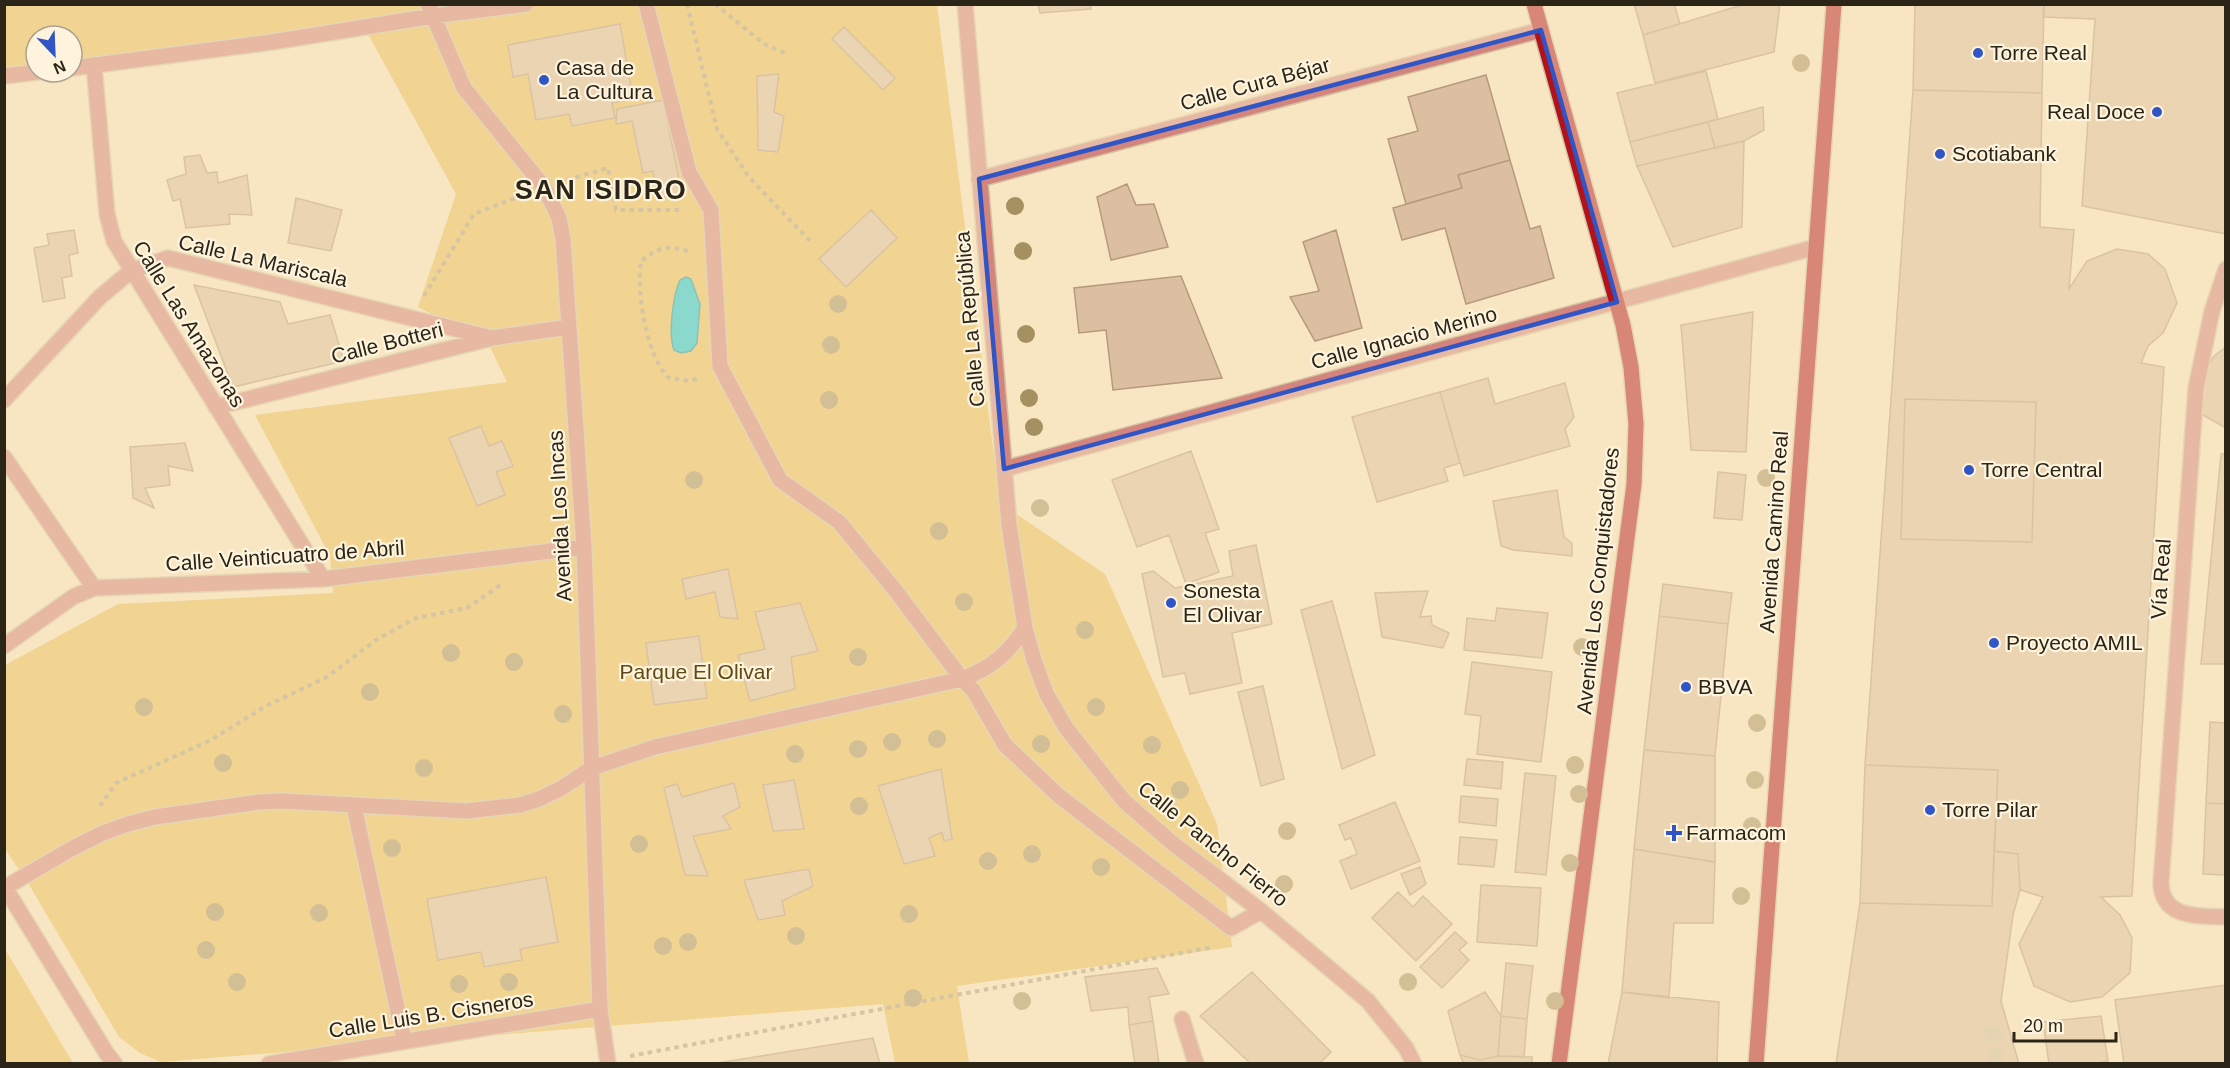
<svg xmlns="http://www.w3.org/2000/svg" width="2230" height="1068" viewBox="0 0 2230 1068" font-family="Arial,sans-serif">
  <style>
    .green { fill: #e9be5a }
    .water { fill: #08c7d9; stroke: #12969f; stroke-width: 1.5 }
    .building { fill: #dcbea1; stroke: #b79a7e; stroke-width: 1.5; fill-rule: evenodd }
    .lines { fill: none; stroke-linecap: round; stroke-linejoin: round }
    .minor-tunnel { stroke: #cebf9f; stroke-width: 15; stroke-dasharray: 15 8; stroke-linecap: butt }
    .minor-casing { stroke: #d2c3a2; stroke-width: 18 }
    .major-casing { stroke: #d2c3a2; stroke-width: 18 }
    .path { stroke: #aa9d81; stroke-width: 4; stroke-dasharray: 4.5 4.5; stroke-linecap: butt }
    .minor { stroke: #d3847c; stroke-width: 15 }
    .major { stroke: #b1121b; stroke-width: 15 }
    .tree { fill: #a49061 }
    .marked { fill: none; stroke: #3155c5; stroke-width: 4.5; stroke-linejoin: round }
    .poi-dot { fill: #3155c5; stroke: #fef4de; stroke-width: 2 }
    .labels { text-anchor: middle; stroke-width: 4.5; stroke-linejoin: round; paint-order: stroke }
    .poi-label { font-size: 21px; fill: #2b2517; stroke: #fef4de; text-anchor: start }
    .street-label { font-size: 21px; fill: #2b2517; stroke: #fef4de }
    .park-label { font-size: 21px; fill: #604a13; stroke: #fef4de }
    .district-label { font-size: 27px; font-weight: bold; letter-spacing: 1.5px; fill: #2b2517; stroke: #fef4de }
  </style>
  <rect width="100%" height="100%" fill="#f7e6c1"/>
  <!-- green -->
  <path class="green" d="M4 5H937L1000 503 1105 574 1217 824 1232 947 957 986 969 1063H895L883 1004 161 1062 140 1053 119 1037 28 883 5 849V665L118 604 333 593 330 556 255 415 507 382 489 345 418 307 456 194 363 25 72 60V36H36V64L5 68Z
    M5 949 73 1063H5Z"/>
  <!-- water -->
  <path class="water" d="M686 277 691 279 700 304 697 343 691 351 681 353 674 350C668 334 673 295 680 280Z"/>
  <!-- building -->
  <path class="building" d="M1038 4H1090L1091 9 1040 13Z
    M1634 4H1674L1680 24 1643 35Z
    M1745 4H1780L1774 52 1655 83 1643 35Z
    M1915 4H2044L2042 93 1913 90Z
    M2044 4H2226V234L2082 206 2095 19 2043 17Z
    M620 24 633 99 612 103 615 118 572 126 569 114 536 120 528 74 513 77 508 45Z
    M844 27 895 78 883 90 832 39Z
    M1706 71 1718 119 1630 142 1617 93Z
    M779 74 774 112 784 116 778 152 758 150 757 76Z
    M1486 75 1510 160 1458 175 1462 188 1406 204 1388 139 1418 131 1408 97Z
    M1913 90 2042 93 2040 227 2074 230 2069 289 2087 261 2117 249 2148 254 2165 269 2177 303 2163 333 2148 346 2141 363 2164 367 2132 896 2101 897 2120 915 2132 938 2130 973 2102 997 2070 1002 2034 986 2019 944 2043 897 2020 890 2018 854 1994 851 1998 770 1865 765ZM1905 399 2036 402 2032 542 1901 539Z
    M663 100 682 194 658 199 653 171 643 173 632 121 616 124 617 109Z
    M1763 107 1764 130 1744 141 1715 148 1708 122Z
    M1708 122 1715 148 1637 166 1630 142Z
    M1744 141 1742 227 1673 247 1637 166Z
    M200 155 207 173 217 172 218 183 247 175 252 215 229 214 230 224 186 228 180 199 173 201 167 180 186 174 184 157Z
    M1510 160 1530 229 1540 226 1554 278 1466 304 1445 228 1402 240 1393 208 1462 188 1458 175Z
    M1127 184 1136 205 1154 204 1168 247 1111 260 1097 197Z
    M296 198 342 210 331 251 288 243Z
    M871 210 897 238 846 287 819 259Z
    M74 230 78 253 69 255 72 276 62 278 65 298 43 302 34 248 49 245 47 234Z
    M1336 230 1362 328 1315 341 1290 297 1319 291 1303 242Z
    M1181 276 1222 378 1113 390 1106 330 1079 333 1074 288Z
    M194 285 280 302 288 324 330 315 344 361 233 387Z
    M1753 312 1746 452 1691 450 1681 325Z
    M2226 347V428L2201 414 2200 379 2214 356Z
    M1488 378 1495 404 1565 383 1574 417 1565 429 1570 446 1464 476 1440 392Z
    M1440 392 1460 463 1444 468 1448 481 1377 502 1352 417Z
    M1905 399 2036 402 2032 542 1901 539Z
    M481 426 489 446 502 441 513 466 496 472 505 495 477 506 449 438Z
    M185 443 193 471 168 466 170 485 145 488 154 508 133 498 130 447Z
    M1191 451 1219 529 1205 533 1219 572 1186 584 1169 535 1137 547 1112 480Z
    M2221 454H2226V664H2201Z
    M1718 472 1746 475 1742 520 1714 518Z
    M1557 490 1564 537 1572 543V556L1513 550 1501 546 1493 501Z
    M1256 545 1272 624 1232 633 1242 683 1190 694 1185 673 1163 677 1142 574 1153 571 1175 588 1233 576 1229 551Z
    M728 569 738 619 720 617 715 592 686 599 682 579Z
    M1663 584 1732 593 1728 624 1659 616Z
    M1428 591 1420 617 1431 616 1432 625 1449 633 1443 648 1382 637 1375 593Z
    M1332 601 1375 755 1342 769 1301 610Z
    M800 603 818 651 791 657 795 689 750 701 738 655 765 649 755 612Z
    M1497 608 1548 613 1542 658 1464 650 1467 618 1495 621Z
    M1659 616 1728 624 1715 756 1644 750Z
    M699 636 707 698 654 705 646 643Z
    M1472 662 1552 672 1541 762 1477 754 1481 716 1465 714Z
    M1263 686 1284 779 1261 786 1238 692Z
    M2210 722 2226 723V804L2206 803Z
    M1644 750 1715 756V862L1634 849Z
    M1467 759 1503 762 1501 789 1464 785Z
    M1865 765 1998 770 1992 906 1860 903Z
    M941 769 952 839 944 841 942 832 929 838 935 856 904 864 878 786Z
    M1525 773 1556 776 1546 875 1515 872Z
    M794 780 804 829 773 831 763 785Z
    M734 783 740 807 723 816 731 829 693 836 708 876 685 875 664 788 677 784 682 797Z
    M1461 796 1498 799 1496 826 1459 822Z
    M1395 802 1420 861 1351 889 1340 861 1357 854 1351 838 1345 840 1339 825Z
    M2206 803 2226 804V875L2203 874Z
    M1460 837 1497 840 1494 867 1458 864Z
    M1634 849 1715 862 1713 923H1674L1669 998 1622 992Z
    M1994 851 2018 854 2020 890 2013 915 2001 1001 2019 1064H1836L1860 903 1992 906Z
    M1420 867 1426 884 1410 895 1401 874Z
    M809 869 813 886 782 901 785 915 758 920 744 880Z
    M546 877 558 942 520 949 522 960 484 967 481 952 438 960 427 899Z
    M1481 885 1541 888 1537 946 1477 942Z
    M1398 892 1413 907 1423 896 1452 924 1416 961 1372 918Z
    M1455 932 1467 943 1459 950 1469 960 1442 988 1420 967Z
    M1506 963 1533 966 1527 1019 1501 1016Z
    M1157 968 1169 994 1149 997 1153 1021 1129 1025 1128 1007 1091 1011 1085 977Z
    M1252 972 1331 1052 1319 1064H1251L1200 1016Z
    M2226 985V1064H2124L2115 1000Z
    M1485 992 1501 1016 1498 1056 1480 1060 1460 1055 1448 1011Z
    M1622 992 1719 1002 1717 1064H1608Z
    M1501 1016 1527 1019 1524 1057 1498 1056Z
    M2101 1016 2108 1061 2094 1064H2049L2043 1022Z
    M1153 1021 1159 1064H1135L1129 1025Z
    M873 1038 880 1064H711Z
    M1460 1055 1480 1060 1498 1056 1532 1057V1064H1464Z"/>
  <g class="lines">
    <!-- minor-tunnel -->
    <path class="minor-tunnel" d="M1993 1026 1996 1064"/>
    <defs>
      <path id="minor" d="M428 4 464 88 544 187 559 218 563 239 584 547 600 1009 608 1064
        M646 4 689 172 711 210 720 366 780 480 839 522 895 590 962 679 973 690 1005 745 1059 796 1231 928 1261 911
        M965 4 1009 525 1025 628 1034 660 1046 693 1066 728 1124 801 1171 842 1261 911 1368 1001 1406 1048 1414 1064
        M94 65 107 214 114 241 323 579
        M72 68 272 42 433 16 526 4
        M4 76 38 72
        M979 179 1541 30
        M2226 269 2212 311 2196 388 2161 883C2162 919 2199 916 2226 917
        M4 400 100 297 131 271 168 258 492 338
        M216 407 492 338 569 327
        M4 457 94 588
        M1004 469 1816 247
        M4 646 73 597 94 588 323 579 584 547
        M354 806 404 1040
        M4 886 107 1054 115 1064
        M4 888 73 848 103 833 128 824 155 817 259 802 283 801 466 811 520 805 539 799 560 789 592 768 655 747 962 679C993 667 1006 655 1025 628
        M1182 1019 1196 1064
        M269 1064 600 1009"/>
      <path id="major" d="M1534 4 1623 325 1631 367 1636 424 1634 484 1559 1064
        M1756 1064 1834 4"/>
    </defs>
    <!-- minor casing -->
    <use href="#minor" class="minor-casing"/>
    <!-- major casing -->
    <use href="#major" class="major-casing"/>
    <!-- path -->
    <path class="path" d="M687 4 717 129 749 177 811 242
      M715 4 764 44 785 53
      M567 180 608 168 616 210H683
      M688 251C666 245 659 247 641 261 636 291 646 356 669 378L691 381 699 378
      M424 296 474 214 520 196
      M100 806 116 783 211 740 266 706 327 677 376 640 416 618 467 608 502 584
      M630 1056 1213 947"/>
    <!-- minor -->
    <use href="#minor" class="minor"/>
    <!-- major -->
    <use href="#major" class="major"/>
  </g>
  <!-- trees -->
  <g class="tree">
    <circle cx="1801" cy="63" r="9"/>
    <circle cx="1015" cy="206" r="9"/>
    <circle cx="1023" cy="251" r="9"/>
    <circle cx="838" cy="304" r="9"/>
    <circle cx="1026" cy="334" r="9"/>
    <circle cx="831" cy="345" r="9"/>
    <circle cx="1029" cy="398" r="9"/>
    <circle cx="829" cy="400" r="9"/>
    <circle cx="1034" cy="427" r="9"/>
    <circle cx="1766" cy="478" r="9"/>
    <circle cx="694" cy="480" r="9"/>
    <circle cx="1040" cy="508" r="9"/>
    <circle cx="939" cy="531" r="9"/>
    <circle cx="964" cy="602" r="9"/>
    <circle cx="1085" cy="630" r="9"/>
    <circle cx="1582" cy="647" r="9"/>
    <circle cx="451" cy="653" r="9"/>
    <circle cx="858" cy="657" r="9"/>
    <circle cx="514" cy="662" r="9"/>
    <circle cx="370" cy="692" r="9"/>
    <circle cx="144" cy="707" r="9"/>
    <circle cx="1096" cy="707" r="9"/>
    <circle cx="563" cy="714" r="9"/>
    <circle cx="1757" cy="723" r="9"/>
    <circle cx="937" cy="739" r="9"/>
    <circle cx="892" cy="742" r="9"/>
    <circle cx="1041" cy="744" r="9"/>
    <circle cx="1152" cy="745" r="9"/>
    <circle cx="858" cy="749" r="9"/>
    <circle cx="795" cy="754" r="9"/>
    <circle cx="223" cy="763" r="9"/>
    <circle cx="1575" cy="765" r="9"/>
    <circle cx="424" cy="768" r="9"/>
    <circle cx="1755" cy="780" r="9"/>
    <circle cx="1180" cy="790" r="9"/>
    <circle cx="1579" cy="794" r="9"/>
    <circle cx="859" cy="806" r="9"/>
    <circle cx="1752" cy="826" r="9"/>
    <circle cx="1287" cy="831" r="9"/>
    <circle cx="639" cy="844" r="9"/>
    <circle cx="392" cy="848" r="9"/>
    <circle cx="1032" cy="854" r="9"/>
    <circle cx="988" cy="861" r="9"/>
    <circle cx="1570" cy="863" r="9"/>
    <circle cx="1101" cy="867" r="9"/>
    <circle cx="1284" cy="884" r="9"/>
    <circle cx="1741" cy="896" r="9"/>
    <circle cx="215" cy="912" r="9"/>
    <circle cx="319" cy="913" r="9"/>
    <circle cx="909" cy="914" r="9"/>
    <circle cx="796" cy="936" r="9"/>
    <circle cx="688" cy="942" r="9"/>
    <circle cx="663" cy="946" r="9"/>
    <circle cx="206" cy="950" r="9"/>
    <circle cx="237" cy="982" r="9"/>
    <circle cx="509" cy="982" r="9"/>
    <circle cx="1408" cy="982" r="9"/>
    <circle cx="459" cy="984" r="9"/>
    <circle cx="913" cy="998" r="9"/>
    <circle cx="1022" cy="1001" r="9"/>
    <circle cx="1555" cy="1001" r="9"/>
  </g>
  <!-- marked area -->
  <path d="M0 0H2230V1068H0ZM1541 30 1617 302 1004 469 979 179Z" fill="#f7e6c1" fill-opacity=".55" fill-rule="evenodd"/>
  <path class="marked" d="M1541 30 1617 302 1004 469 979 179Z"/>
  <!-- markers -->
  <g class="poi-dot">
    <circle cx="1978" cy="53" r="6"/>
    <circle cx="544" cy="80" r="6"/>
    <circle cx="2157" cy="112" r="6"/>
    <circle cx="1940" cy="154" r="6"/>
    <circle cx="1969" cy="470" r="6"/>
    <circle cx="1171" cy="603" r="6"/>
    <circle cx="1994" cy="643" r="6"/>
    <circle cx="1686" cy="687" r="6"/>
    <circle cx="1930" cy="810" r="6"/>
    <path d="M1671 824h6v6h6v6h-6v6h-6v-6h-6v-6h6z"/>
  </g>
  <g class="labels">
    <!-- poi labels -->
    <g class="poi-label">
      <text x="1990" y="60">Torre Real</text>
      <text x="556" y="75">Casa de<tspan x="556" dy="24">La Cultura</tspan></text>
      <text x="2145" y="119" text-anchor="end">Real Doce</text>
      <text x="1952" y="161">Scotiabank</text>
      <text x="1981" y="477">Torre Central</text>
      <text x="1183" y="598">Sonesta<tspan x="1183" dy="24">El Olivar</tspan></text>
      <text x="2006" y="650">Proyecto AMIL</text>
      <text x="1698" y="694">BBVA</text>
      <text x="1942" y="817">Torre Pilar</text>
      <text x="1686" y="840">Farmacom</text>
    </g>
    <!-- street labels -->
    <g class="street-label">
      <text transform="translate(1255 84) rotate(-15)" y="7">Calle Cura Béjar</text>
      <text transform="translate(263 261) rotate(13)" y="7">Calle La Mariscala</text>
      <text transform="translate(970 319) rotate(-95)" y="7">Calle La República</text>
      <text transform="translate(189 324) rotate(58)" y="7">Calle Las Amazonas</text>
      <text transform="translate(1404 338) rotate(-15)" y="7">Calle Ignacio Merino</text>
      <text transform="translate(387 343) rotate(-14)" y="7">Calle Botteri</text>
      <text transform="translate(560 516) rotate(-93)" y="7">Avenida Los Incas</text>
      <text transform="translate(1774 532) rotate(-86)" y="7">Avenida Camino Real</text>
      <text transform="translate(285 556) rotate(-4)" y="7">Calle Veinticuatro de Abril</text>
      <text transform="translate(2161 579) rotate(-86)" y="7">Vía Real</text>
      <text transform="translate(1598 581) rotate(-84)" y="7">Avenida Los Conquistadores</text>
      <text transform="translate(1213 844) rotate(39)" y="7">Calle Pancho Fierro</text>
      <text transform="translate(431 1015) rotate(-9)" y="7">Calle Luis B. Cisneros</text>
    </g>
    <!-- park labels -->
    <g class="park-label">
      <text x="696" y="679">Parque El Olivar</text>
    </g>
    <!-- district labels -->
    <g class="district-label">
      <text x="601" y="199">SAN ISIDRO</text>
    </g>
  </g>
  <!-- border -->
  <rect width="2230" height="1068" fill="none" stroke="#2b2517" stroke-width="12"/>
  <!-- north arrow -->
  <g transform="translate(54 54) rotate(157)"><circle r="28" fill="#fef4de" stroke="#aaa18e" stroke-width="1.5"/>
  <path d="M0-4.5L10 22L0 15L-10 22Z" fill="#3155c5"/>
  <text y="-9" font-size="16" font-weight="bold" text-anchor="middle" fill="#2b2517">N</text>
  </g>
  <!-- scale -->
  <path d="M2014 1032v9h102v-9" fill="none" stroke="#2b2517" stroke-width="3"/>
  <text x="2023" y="1032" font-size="18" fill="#2b2517" stroke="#fef4de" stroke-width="4.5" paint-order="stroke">20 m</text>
</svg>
